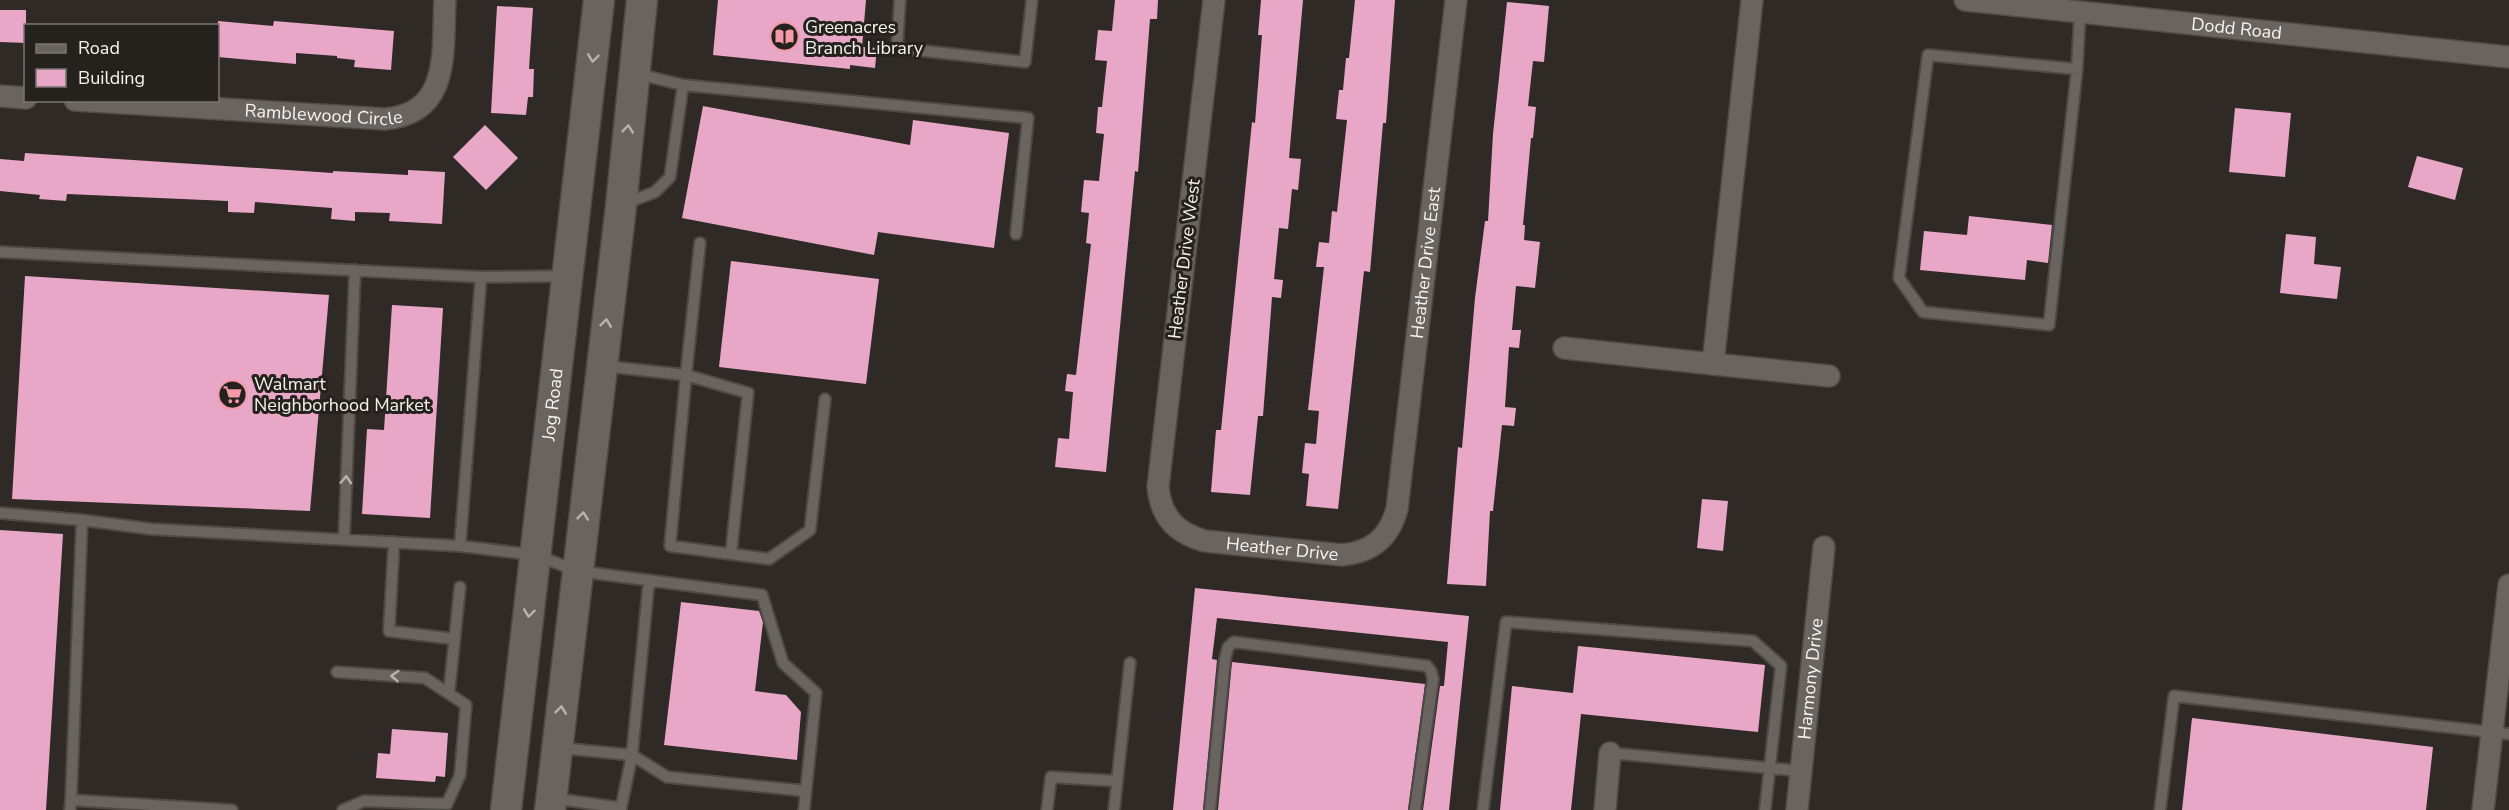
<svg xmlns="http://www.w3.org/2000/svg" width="2509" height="810" viewBox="0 0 2509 810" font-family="'Nunito Sans',sans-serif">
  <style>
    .building { fill: #e8a7c7 }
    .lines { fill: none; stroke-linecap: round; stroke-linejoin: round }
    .service-casing { stroke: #4d4945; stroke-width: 14 }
    .minor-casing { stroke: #4d4945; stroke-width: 24 }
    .secondary-casing { stroke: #4d4945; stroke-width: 33 }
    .service { stroke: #69645f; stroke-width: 10 }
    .minor { stroke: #69645f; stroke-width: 21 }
    .secondary { stroke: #69645f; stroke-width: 30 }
    .oneway { stroke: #b7b3ae }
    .labels { text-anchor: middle; stroke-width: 6; stroke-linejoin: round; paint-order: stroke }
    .poi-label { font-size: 18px; fill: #f6f3ef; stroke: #25211c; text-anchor: start }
    .street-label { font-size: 18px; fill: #f6f3ef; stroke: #25211c }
  </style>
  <rect width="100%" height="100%" fill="#2f2a26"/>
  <!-- building -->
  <path class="building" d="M718 0H866L862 47 877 48 875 68 850 65V69L713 55Z
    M1115 0H1158L1157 19H1150L1138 172 1135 171 1106 472 1055 467 1058 438 1069 439 1073 392 1065 391 1067 374 1076 375 1091 244 1086 243 1089 213 1081 212 1084 180 1099 181 1104 134 1096 133 1098 107H1102L1107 61 1095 60 1098 30 1112 31Z
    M1261 0H1303L1289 158 1301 159 1298 190 1292 189 1288 229 1279 228 1274 279 1283 280 1281 298 1272 297 1263 416H1258L1250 495 1211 492 1216 430H1221L1252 122 1255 123 1262 35H1258Z
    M1355 0H1395L1386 123H1383L1370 272 1364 271 1338 509 1306 506 1309 474 1302 473 1305 443 1316 444 1319 411 1308 410 1324 267H1316L1319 242 1329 243 1332 211 1337 212 1347 120 1336 119 1339 90H1343L1346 58H1349Z
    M1507 2 1549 6 1544 62 1533 61 1528 106 1536 107 1533 138H1531L1523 225H1525L1524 240 1540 242 1535 288 1516 286 1512 330H1521L1519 348 1509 347 1505 407 1516 408 1514 426 1502 425 1493 511H1490L1486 586 1447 584 1458 447 1462 448 1475 298 1485 221H1488L1493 134Z
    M497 6 533 8 529 69H534L533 97H528L526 115 491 113Z
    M0 10H26V43L0 42Z
    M218 21 273 26 274 21 394 31 391 70 354 67 355 60 337 58V56L296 53V64L218 57Z
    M703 106 910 145 913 120 1009 133 994 248 878 232 874 255 682 218Z
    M2235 108 2291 113 2285 177 2229 172Z
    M485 125 518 158 486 190 453 157Z
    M25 153 333 173V171L408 175V170L445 172 442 224 389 221 390 213 355 212V221L331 219 332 208 255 202 254 213 228 212V201L67 194 66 201 39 199 40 195 0 191V159L24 161Z
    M2417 156 2463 168 2455 200 2408 187Z
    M1969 216 2052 225 2048 263 2027 260 2025 280 1920 270 1924 231 1967 235Z
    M2286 234 2316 237 2314 264 2341 267 2337 299 2280 293Z
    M731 261 879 279 866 384 719 367Z
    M25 276 329 295 310 511 12 499Z
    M392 305 443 308 430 518 362 514 367 429 384 430Z
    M1702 499 1728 501 1723 551 1697 548Z
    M0 530 63 534 46 810H0Z
    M1195 588 1469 616 1449 810H1423L1440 686H1444L1448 642 1217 618 1212 659 1217 660 1203 810H1173Z
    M681 602 759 611 763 622 755 691 786 695 801 712 797 760 664 745Z
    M1578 646 1765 665 1758 732 1581 714 1571 810H1500L1512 686 1573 693Z
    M1232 662 1425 684 1408 810H1218Z
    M2192 718 2433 747 2426 810H2182Z
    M392 729 448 733 445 777 436 776 435 782 376 778 378 753 390 754Z"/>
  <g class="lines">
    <defs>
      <path id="service" d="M900 0 897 48 1025 62 1032 0
        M2077 69 2049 325 1923 312 1899 278 1928 55 2077 69 2080 12
        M638 74 683 85 1028 118 1016 234
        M624 204 655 192 670 177 683 85
        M700 243 686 375 748 393 731 554
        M0 252 481 277 460 546 151 529 82 520 0 513
        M481 277 564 276
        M604 366 686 375 670 546 769 559 810 530 825 399
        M344 539 355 270
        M394 542 389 631 454 639
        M460 546 536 555 577 571 762 595 783 663 816 693 804 810
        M337 672 425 678 466 705 460 775 447 804 364 801 343 810
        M449 693 460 587
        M560 748 632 755 649 580
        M1610 753 1801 771
        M552 798 621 808V810
        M71 800 82 520
        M621 808 632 755 667 777 806 791
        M70 810 71 800 232 810
        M1047 810 1051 777 1117 781
        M1114 810 1130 663
        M1210 810 1225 659 1228 647 1234 642 1427 666 1431 671 1433 679 1415 810
        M1483 810 1506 622 1753 641 1781 666 1765 810
        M2160 810 2174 696 2509 734"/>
      <g id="minor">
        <path id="s1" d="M1214 0 1158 487C1161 517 1176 533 1205 541L1342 555C1372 552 1389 538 1397 509L1456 0"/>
        <path id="s2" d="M1965 0 2509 57"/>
        <path d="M0 96 26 98"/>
        <path id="s3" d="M75 100 385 119C452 113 442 50 445 0"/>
        <path d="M1564 348 1713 364 1752 0"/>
        <path d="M1713 364 1829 376"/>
        <path d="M1605 810 1610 753"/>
        <path id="s4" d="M1797 810 1824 547"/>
        <path d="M2483 810 2509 585"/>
      </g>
      <g id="secondary">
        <path id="s5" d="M506 810 599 0"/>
        <path d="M550 810 621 206 642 0"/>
      </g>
    </defs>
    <!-- service casing -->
    <use href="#service" class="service-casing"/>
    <!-- minor casing -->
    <use href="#minor" class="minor-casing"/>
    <!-- secondary casing -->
    <use href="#secondary" class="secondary-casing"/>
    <!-- service -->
    <use href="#service" class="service"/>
    <!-- minor -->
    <use href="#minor" class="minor"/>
    <!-- secondary -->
    <use href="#secondary" class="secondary"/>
  </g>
  <!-- one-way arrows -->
  <defs><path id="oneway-chevron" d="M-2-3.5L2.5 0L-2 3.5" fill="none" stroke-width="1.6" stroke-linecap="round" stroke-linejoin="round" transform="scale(1.5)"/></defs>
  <g class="oneway">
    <use href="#oneway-chevron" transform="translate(593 58) rotate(97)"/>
    <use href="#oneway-chevron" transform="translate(628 129) rotate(-84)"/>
    <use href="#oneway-chevron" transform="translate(606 323) rotate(-83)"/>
    <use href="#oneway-chevron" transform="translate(346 480) rotate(-87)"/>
    <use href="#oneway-chevron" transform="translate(583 516) rotate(-84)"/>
    <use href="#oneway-chevron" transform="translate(529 613) rotate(97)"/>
    <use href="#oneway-chevron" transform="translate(395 676) rotate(-176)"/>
    <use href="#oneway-chevron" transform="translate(561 710) rotate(-83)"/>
  </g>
  <!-- icons -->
  <defs>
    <symbol id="library-ring" viewBox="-11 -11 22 22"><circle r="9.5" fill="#25211c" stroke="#f39aa9" stroke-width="1.5"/><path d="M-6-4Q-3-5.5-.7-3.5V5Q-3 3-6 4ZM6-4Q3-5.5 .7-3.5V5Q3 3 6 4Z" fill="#f39aa9"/></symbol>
    <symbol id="supermarket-ring" viewBox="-11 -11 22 22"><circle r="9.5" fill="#25211c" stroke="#f39aa9" stroke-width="1.5"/><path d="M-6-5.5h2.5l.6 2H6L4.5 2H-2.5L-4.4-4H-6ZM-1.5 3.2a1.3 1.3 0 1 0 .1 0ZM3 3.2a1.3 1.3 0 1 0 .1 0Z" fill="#f39aa9"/></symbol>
  </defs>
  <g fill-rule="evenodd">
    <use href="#library-ring" x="768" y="20" width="33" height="33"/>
    <use href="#supermarket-ring" x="216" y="378" width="33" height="33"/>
  </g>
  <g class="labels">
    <!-- poi labels -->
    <g class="poi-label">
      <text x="805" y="33">Greenacres<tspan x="805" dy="21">Branch Library</tspan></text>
      <text x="254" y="390">Walmart<tspan x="254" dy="21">Neighborhood Market</tspan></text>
    </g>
    <!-- street labels -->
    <g class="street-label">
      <text dy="6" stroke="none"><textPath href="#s2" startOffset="273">Dodd Road</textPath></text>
      <text dy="6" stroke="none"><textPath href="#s3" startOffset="249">Ramblewood Circle</textPath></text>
      <text transform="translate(1184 259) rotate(-83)" y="6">Heather Drive West</text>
      <text dy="6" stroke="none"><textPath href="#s1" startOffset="1030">Heather Drive East</textPath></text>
      <text dy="6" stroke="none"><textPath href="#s5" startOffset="408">Jog Road</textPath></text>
      <text dy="6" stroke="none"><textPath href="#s1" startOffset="645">Heather Drive</textPath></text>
      <text dy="6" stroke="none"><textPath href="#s4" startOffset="132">Harmony Drive</textPath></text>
    </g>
  </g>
  <!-- legend -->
  <rect x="24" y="24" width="195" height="78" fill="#25211c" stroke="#797570" stroke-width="1.5"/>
  <rect x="36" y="44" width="30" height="9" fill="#69645f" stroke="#797570" stroke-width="1.5"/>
  <text x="78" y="54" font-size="18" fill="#f6f3ef">Road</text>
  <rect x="36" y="69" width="30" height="18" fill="#e8a7c7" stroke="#797570" stroke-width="1.5"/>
  <text x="78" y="84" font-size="18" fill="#f6f3ef">Building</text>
</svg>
